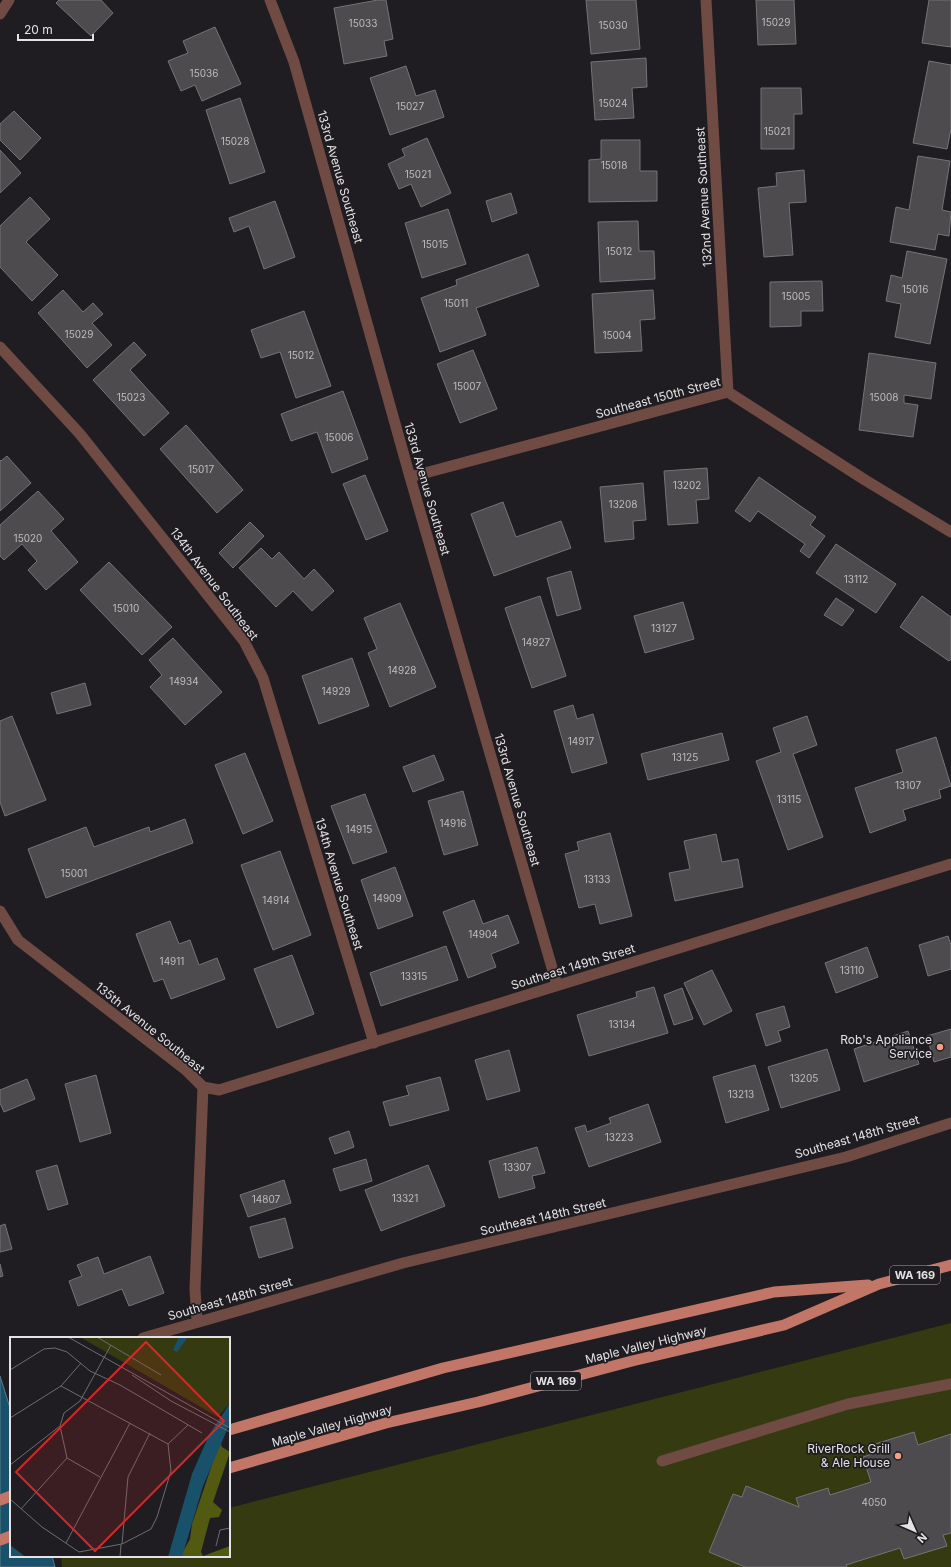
<svg xmlns="http://www.w3.org/2000/svg" width="951" height="1567" viewBox="0 0 951 1567" font-family="Inter,sans-serif">
  <style>
    .green { fill: #353a10 }
    .water { fill: #1a516a; stroke: #577c8f }
    .building { fill: #4d4b4e; stroke: #767377 }
    .lines { fill: none; stroke-linecap: round; stroke-linejoin: round }
    .service { stroke: #704b44; stroke-width: 11 }
    .minor { stroke: #704b44; stroke-width: 11 }
    .primary { stroke: #c27668; stroke-width: 11 }
    .poi-dot { fill: #f49e87; stroke: #1f1d21; stroke-width: 1.5 }
    .labels { text-anchor: middle; stroke-width: 3.5; stroke-linejoin: round; paint-order: stroke }
    .number-label { font-size: 10px; fill: #bebcbe }
    .shield { fill: #1f1d21; stroke: #a9a7aa; stroke-width: 1 }
    .shield-label { font-size: 11px; font-weight: bold; fill: #e4e2e4 }
    .street-label { font-size: 12px; fill: #e4e2e4; stroke: #1f1d21 }
    .poi-label { font-size: 12px; fill: #e4e2e4; stroke: #1f1d21; text-anchor: end }
    .inset-road { fill: none; stroke: #6e6c6f; stroke-width: 1 }
    .view { fill: #d62828; fill-opacity: 0.15; stroke: #d62828; stroke-width: 2 }
    .inset-edge { fill: none; stroke: #e4e2e4; stroke-width: 2 }
  </style>
  <rect width="100%" height="100%" fill="#1f1d21"/>
  <!-- green -->
  <path class="green" d="M951 1323V1567H62L61 1556H229V1508Z"/>
  <!-- water -->
  <path class="water" d="M0 1376 11 1411V1556H52L55 1567H0Z"/>
  <!-- building -->
  <path class="building" d="M59 0H101L113 13 91 36 56 3Z
    M378 0H386L393 39 384 41 387 56 344 64 334 8Z
    M586 0H636L640 49 591 54Z
    M756 0H794L796 44 758 45Z
    M929 0H951V47L922 43Z
    M215 27 241 84 202 101 195 85 181 91 168 61 188 53 183 41Z
    M646 58 647 87 632 88 634 118 595 120 591 62Z
    M929 61 951 65V129L947 149 913 143Z
    M406 66 416 96 435 90 444 117 390 135 370 78Z
    M761 88H801L802 114H794V149H761Z
    M240 98 265 172 230 184 206 110Z
    M14 111 41 138 20 160 0 140V124Z
    M427 138 451 193 421 207 411 184 399 189 388 164 405 156 402 149Z
    M601 140H640V171H657V201L589 202V160L601 159Z
    M0 150 21 173 0 193Z
    M918 156 950 161 942 210 951 212 949 236 938 234 935 250 890 242 896 207 909 210Z
    M804 170 806 202 789 203 793 255 764 257 758 188 777 186 776 173Z
    M511 193 517 213 492 222 486 201Z
    M30 197 50 219 26 242 58 275 32 301 0 267V226Z
    M275 201 295 257 264 269 249 226 234 232 229 218Z
    M448 209 466 264 422 278 405 223Z
    M638 221 639 251H654L655 279 600 282 598 222Z
    M907 251 947 259 930 344 895 337 901 304 886 301 891 275 902 278Z
    M528 254 539 286 476 308 486 335 440 352 421 298 457 285 456 280Z
    M822 281 823 311H801V326L770 327V282Z
    M63 290 83 312 93 303 103 314 92 323 112 345 87 368 38 313Z
    M653 290 655 319 640 320 642 351 595 353 592 294Z
    M304 311 331 386 296 398 280 352 261 358 251 330Z
    M134 342 146 355 130 370 169 413 144 436 93 380Z
    M473 350 497 409 460 423 437 364Z
    M869 353 936 363 931 399 904 395V403L918 405 913 437 859 430Z
    M343 391 368 459 332 473 317 432 291 441 281 414Z
    M186 425 243 490 217 513 160 449Z
    M7 456 31 483 0 511V460L1 461Z
    M707 468 709 499 696 500 698 523 668 525 664 471Z
    M365 475 388 531 366 540 343 484Z
    M759 477 816 517 810 525 825 536 809 558 800 551 805 544 758 511 750 522 735 511Z
    M643 483 646 520 633 521 634 539 605 542 600 487Z
    M38 491 64 519 51 531 78 562 46 590 28 570 37 561 22 544 4 560 0 556V525Z
    M503 502 516 537 561 521 571 548 494 576 471 514Z
    M250 522 264 536 233 568 219 553Z
    M836 544 896 584 876 613 816 573Z
    M261 548 272 559 279 552 304 579 314 569 334 591 312 611 293 591 276 607 239 568Z
    M109 562 172 627 142 655 80 590Z
    M571 571 581 609 557 616 547 578Z
    M540 596 566 676 532 688 505 608Z
    M922 596 951 617V659L949 661 900 627Z
    M836 598 854 610 842 626 824 615Z
    M683 602 694 639 645 653 634 616Z
    M400 603 436 687 390 707 368 653 377 649 364 618Z
    M173 638 222 692 185 725 150 687 162 675 149 660Z
    M352 658 369 706 319 724 302 676Z
    M85 683 91 705 57 714 51 693Z
    M573 705 577 719 593 714 607 763 572 773 554 711Z
    M12 716 46 800 5 816 0 802V721Z
    M807 716 817 745 793 754 823 837 788 850 756 761 781 752 773 728Z
    M722 733 729 760 648 780 641 754Z
    M936 737 951 786 939 790 941 798 903 810 906 820 870 833 855 788 903 772 896 750Z
    M245 753 273 821 243 834 215 765Z
    M434 755 444 780 413 792 403 767Z
    M463 791 478 845 444 855 428 801Z
    M365 794 387 852 353 864 331 806Z
    M185 819 193 843 46 898 28 849 86 827 94 847 149 827 150 832Z
    M610 833 632 916 600 924 595 904 579 908 565 854 579 850 577 842Z
    M716 834 722 862 738 859 743 887 675 901 669 873 690 869 684 841Z
    M280 851 311 935 273 950 241 865Z
    M395 867 413 916 378 929 361 880Z
    M474 900 483 924 508 915 519 943 491 954 496 967 468 978 443 912Z
    M170 921 179 944 190 940 199 965 217 958 225 979 171 999 163 979 154 982 136 934Z
    M948 936 951 945V969L928 976 919 945Z
    M446 946 458 980 381 1006 370 973Z
    M867 947 878 977 836 993 825 963Z
    M292 955 314 1014 277 1028 254 969Z
    M712 970 732 1011 704 1025 684 983Z
    M654 987 668 1033 589 1056 577 1015 637 997 636 992Z
    M682 988 693 1019 674 1025 664 995Z
    M784 1006 790 1027 778 1031 781 1041 766 1046 756 1014Z
    M951 1029V1057L934 1062 927 1036Z
    M908 1031 919 1064 864 1082 854 1049Z
    M827 1049 840 1090 781 1108 768 1067Z
    M509 1050 520 1091 487 1100 475 1060Z
    M755 1065 769 1110 726 1123 713 1077Z
    M96 1075 111 1133 80 1142 65 1084Z
    M440 1077 449 1110 390 1126 383 1102 409 1095 406 1086Z
    M27 1079 35 1099 4 1112 0 1103V1090Z
    M648 1104 661 1142 589 1167 575 1128 585 1125 587 1132 611 1123 609 1118Z
    M349 1131 354 1147 335 1154 329 1138Z
    M537 1147 545 1173 532 1176 535 1188 499 1198 489 1161Z
    M366 1159 372 1181 340 1191 333 1169Z
    M57 1165 68 1204 48 1210 36 1171Z
    M428 1165 445 1206 381 1231 365 1190Z
    M284 1180 291 1203 248 1217 240 1195Z
    M285 1218 293 1248 259 1258 250 1227Z
    M5 1224 12 1249 0 1252V1226Z
    M150 1256 164 1293 129 1306 122 1289 78 1306 69 1281 82 1276 77 1265 98 1257 104 1274Z
    M0 1264 3 1276 0 1277Z
    M914 1432 918 1445 951 1434V1533L943 1535 947 1546 904 1559 900 1548 846 1565 847 1567H745L709 1552 733 1494 742 1497 746 1486 799 1507 796 1498 828 1488 830 1495 871 1482 863 1457 878 1452 875 1444Z"/>
  <g class="lines">
    <!-- service -->
    <path class="service" d="M662 1461 848 1404 951 1384"/>
    <!-- minor -->
    <path class="minor" d="M270 0 294 62 410 477 557 985
      M706 0 728 392
      M0 14 9 0
      M0 347 80 434 244 641 263 678 374 1043
      M410 477 728 392 865 480 951 532
      M0 911 18 940 187 1071 203 1087 195 1289 197 1321
      M203 1087 219 1090 951 864
      M143 1338 403 1263 846 1157 951 1123"/>
    <!-- primary -->
    <path class="primary" d="M229 1430 443 1368 774 1292 868 1285
      M229 1468 386 1423 478 1402 632 1361 784 1325 879 1284 951 1265
      M0 1500 11 1496
      M0 1540 11 1536"/>
  </g>
  <!-- markers -->
  <g class="poi-dot">
    <circle cx="940" cy="1047" r="4"/>
    <circle cx="898" cy="1456" r="4"/>
  </g>
  <g class="labels">
    <!-- number labels -->
    <g class="number-label">
      <text x="776" y="26">15029</text>
      <text x="363" y="27">15033</text>
      <text x="613" y="29">15030</text>
      <text x="204" y="77">15036</text>
      <text x="613" y="107">15024</text>
      <text x="410" y="110">15027</text>
      <text x="777" y="135">15021</text>
      <text x="235" y="145">15028</text>
      <text x="614" y="169">15018</text>
      <text x="418" y="178">15021</text>
      <text x="435" y="248">15015</text>
      <text x="619" y="255">15012</text>
      <text x="915" y="293">15016</text>
      <text x="796" y="300">15005</text>
      <text x="456" y="307">15011</text>
      <text x="79" y="338">15029</text>
      <text x="617" y="339">15004</text>
      <text x="301" y="359">15012</text>
      <text x="467" y="390">15007</text>
      <text x="131" y="401">15023</text>
      <text x="884" y="401">15008</text>
      <text x="339" y="441">15006</text>
      <text x="201" y="473">15017</text>
      <text x="687" y="489">13202</text>
      <text x="623" y="508">13208</text>
      <text x="28" y="542">15020</text>
      <text x="856" y="583">13112</text>
      <text x="126" y="612">15010</text>
      <text x="664" y="632">13127</text>
      <text x="536" y="646">14927</text>
      <text x="402" y="674">14928</text>
      <text x="184" y="685">14934</text>
      <text x="336" y="695">14929</text>
      <text x="581" y="745">14917</text>
      <text x="685" y="761">13125</text>
      <text x="908" y="789">13107</text>
      <text x="789" y="803">13115</text>
      <text x="453" y="827">14916</text>
      <text x="359" y="833">14915</text>
      <text x="74" y="877">15001</text>
      <text x="597" y="883">13133</text>
      <text x="387" y="902">14909</text>
      <text x="276" y="904">14914</text>
      <text x="483" y="938">14904</text>
      <text x="172" y="965">14911</text>
      <text x="852" y="974">13110</text>
      <text x="414" y="980">13315</text>
      <text x="622" y="1028">13134</text>
      <text x="804" y="1082">13205</text>
      <text x="741" y="1098">13213</text>
      <text x="619" y="1141">13223</text>
      <text x="517" y="1171">13307</text>
      <text x="405" y="1202">13321</text>
      <text x="266" y="1203">14807</text>
      <text x="874" y="1506">4050</text>
    </g>
    <!-- shield labels -->
    <g class="shield">
      <rect x="890" y="1266" width="50" height="18" rx="3"/>
      <rect x="531" y="1372" width="50" height="18" rx="3"/>
    </g>
    <g class="shield-label">
      <text x="915" y="1279">WA 169</text>
      <text x="556" y="1385">WA 169</text>
    </g>
    <!-- street labels -->
    <g class="street-label">
      <text transform="translate(340 177) rotate(74)" y="4">133rd Avenue Southeast</text>
      <text transform="translate(704 197) rotate(-93)" y="4">132nd Avenue Southeast</text>
      <text transform="translate(658 398) rotate(-15)" y="4">Southeast 150th Street</text>
      <text transform="translate(427 489) rotate(74)" y="4">133rd Avenue Southeast</text>
      <text transform="translate(214 584) rotate(53)" y="4">134th Avenue Southeast</text>
      <text transform="translate(517 800) rotate(74)" y="4">133rd Avenue Southeast</text>
      <text transform="translate(339 884) rotate(73)" y="4">134th Avenue Southeast</text>
      <text transform="translate(573 967) rotate(-17)" y="4">Southeast 149th Street</text>
      <text transform="translate(150 1028) rotate(39)" y="4">135th Avenue Southeast</text>
      <text transform="translate(857 1137) rotate(-16)" y="4">Southeast 148th Street</text>
      <text transform="translate(543 1217) rotate(-13)" y="4">Southeast 148th Street</text>
      <text transform="translate(230 1299) rotate(-16)" y="4">Southeast 148th Street</text>
      <text transform="translate(646 1345) rotate(-14)" y="4">Maple Valley Highway</text>
      <text transform="translate(332 1426) rotate(-16)" y="4">Maple Valley Highway</text>
    </g>
    <!-- poi labels -->
    <g class="poi-label">
      <text x="932" y="1044">Rob's Appliance<tspan x="932" dy="14">Service</tspan></text>
      <text x="890" y="1453">RiverRock Grill<tspan x="890" dy="14">&amp; Ale House</tspan></text>
    </g>
  </g>
  <!-- overview -->
  <g transform="translate(10 1337)">
    <rect width="220" height="220" fill="#1f1d21"/>
    <path d="M70 0H220V66L208 80Z" fill="#353a10"/>
    <path d="M210 104 212 110 220 115 203 165 212 173 209 180 200 181 191 215 193 219 220 209V220H170L180 202 182 187Z" fill="#525a12"/>
    <path d="M169 0H178L167 15 163 13ZM220 66V86L193 149 172 220H158L182 137 199 98ZM0 208 12 217 15 220H0Z" fill="#1a516a"/>
    <path class="inset-road" d="M58 0 220 91M87 0 151 38M0 33 34 12 45 11 57 15 80 34 110 48 192 96M122 38 161 64 220 95M51 49 158 107M0 81 51 49 71 26M50 89 57 121 90 140M158 107 178 88M0 128 50 89 54 76 70 64 101 8M0 162 32 190 69 215 112 207 141 192 147 180 161 134 158 107M11 172 57 121M56 206 120 86M112 207 118 140 140 96M206 209 210 193 220 191M110 220 111 208"/>
    <path class="view" d="M136 5 214 84 85 214 6 135Z"/>
    <rect width="220" height="220" class="inset-edge"/>
  </g>
  <!-- north arrow -->
  <g transform="translate(915 1531) rotate(135)" stroke="#1f1d21" stroke-width="3" paint-order="stroke">
  <path d="M0-3L7 15L0 10L-7 15Z" fill="#e4e2e4"/>
  <text y="-6" font-size="11" font-weight="bold" text-anchor="middle" fill="#e4e2e4">N</text>
  </g>
  <!-- scale -->
  <path d="M18 34v6h75v-6" fill="none" stroke="#e4e2e4" stroke-width="2"/>
  <text x="24" y="34" font-size="12" fill="#e4e2e4" stroke="#1f1d21" stroke-width="3" paint-order="stroke">20 m</text>
</svg>
